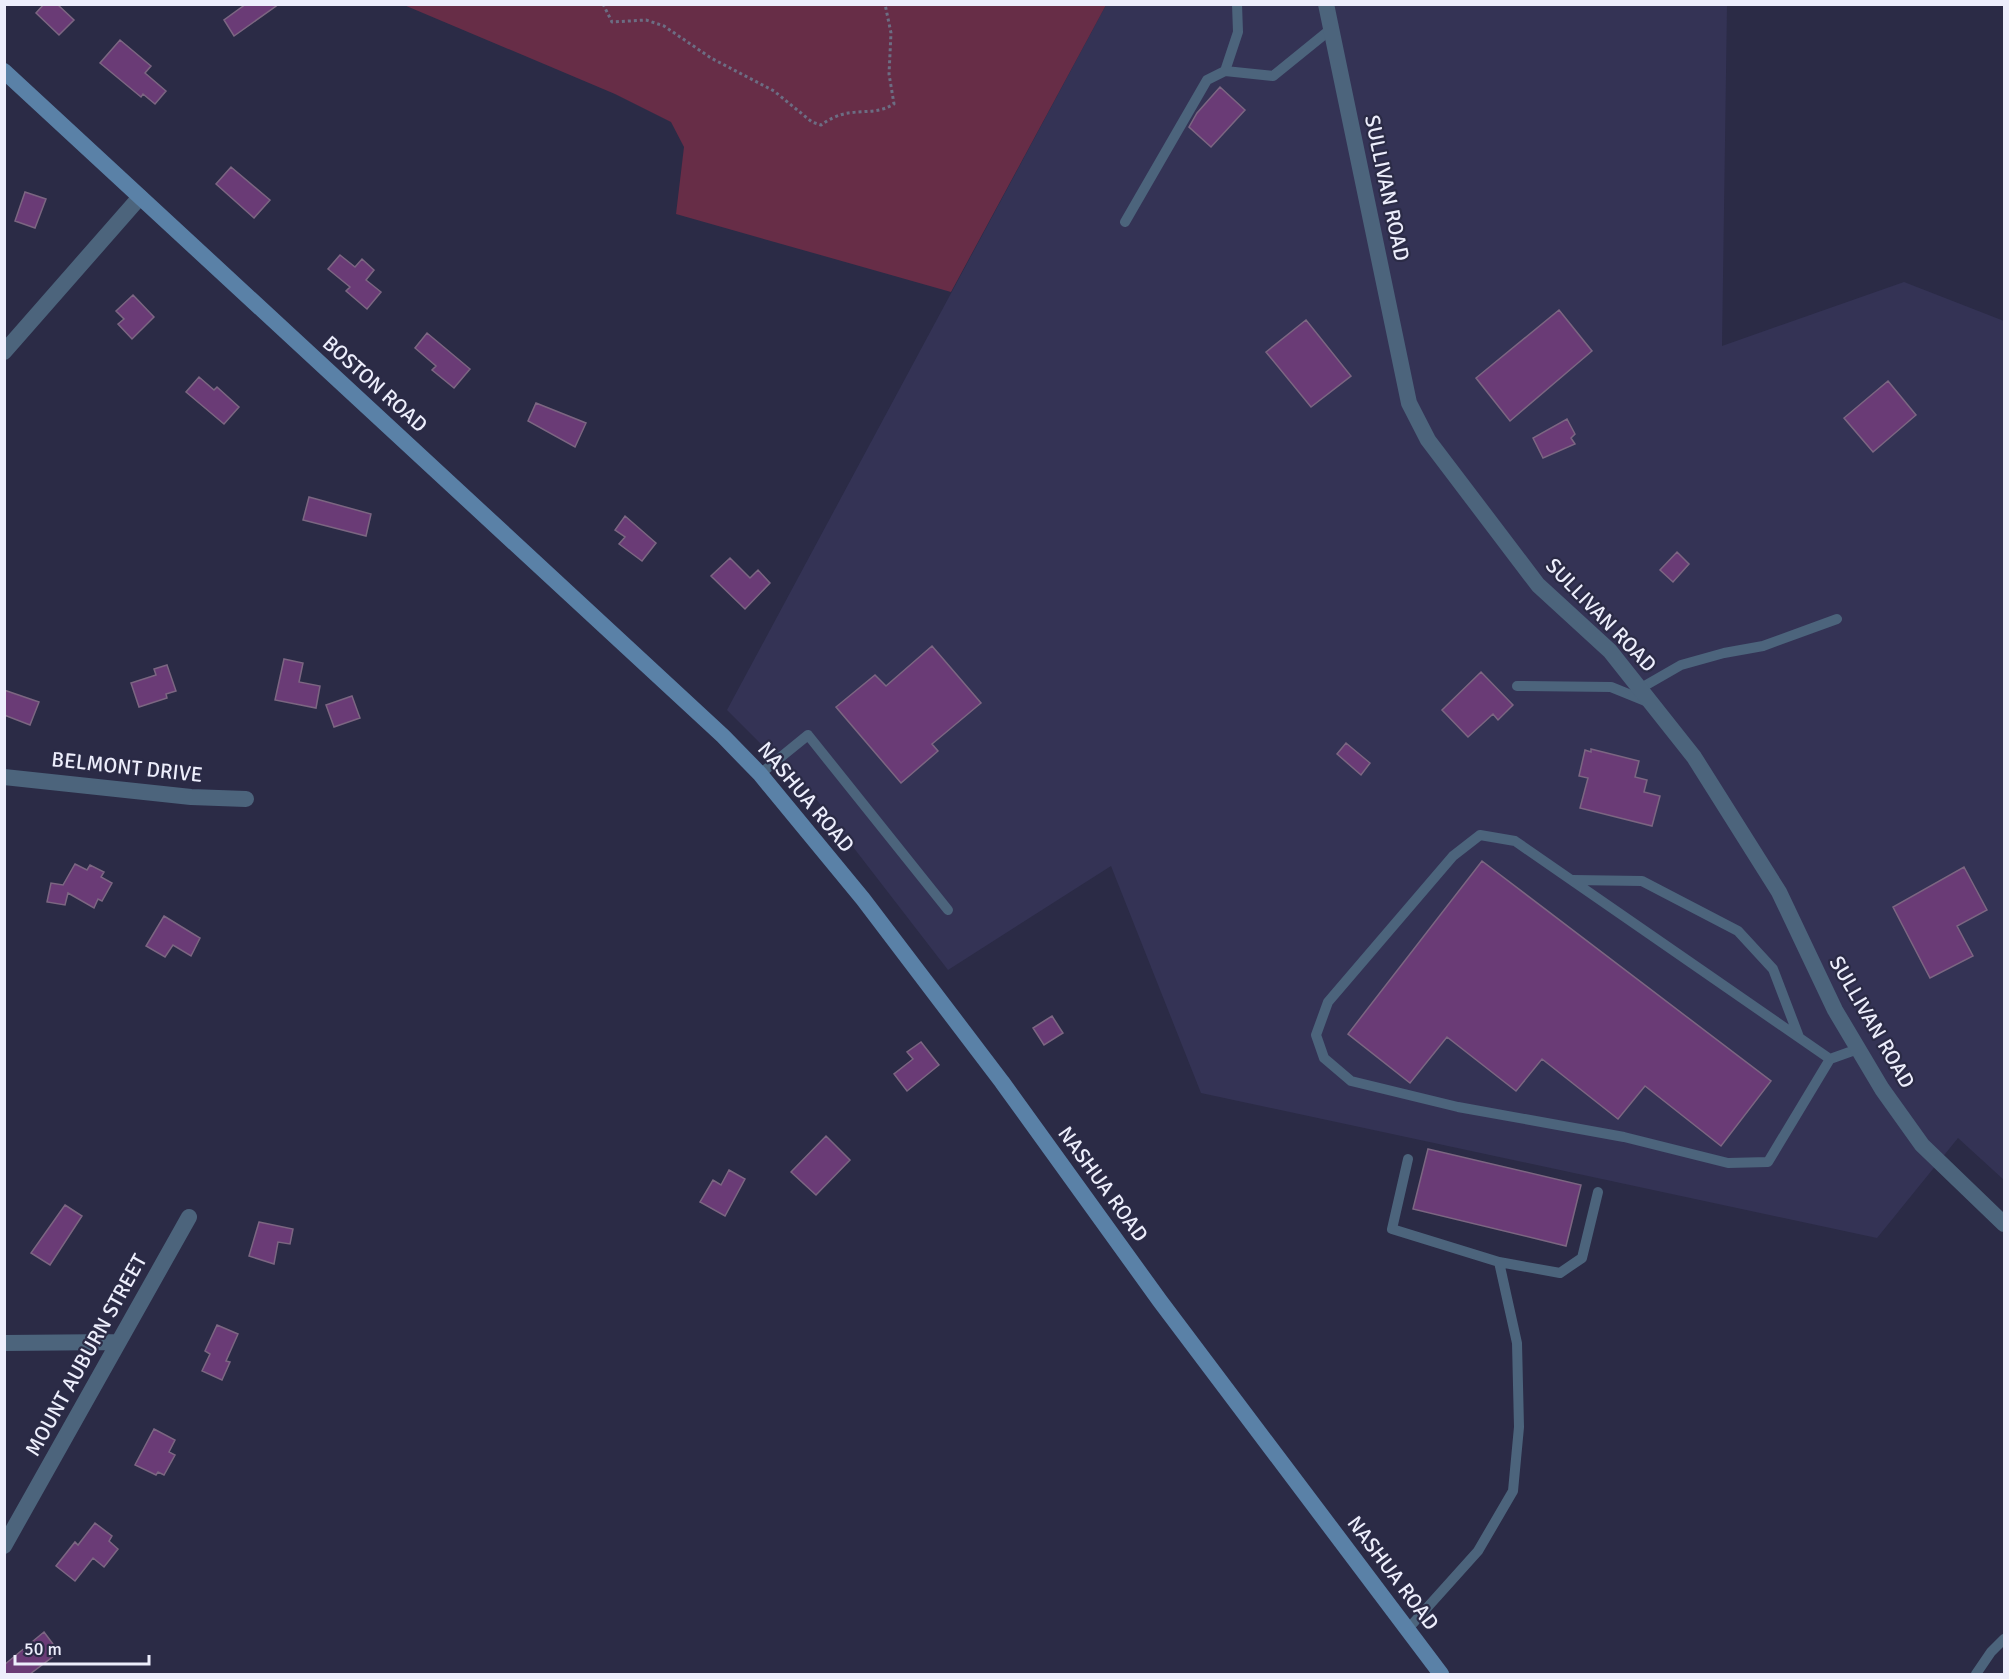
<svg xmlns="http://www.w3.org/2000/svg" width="2009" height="1679" viewBox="0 0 2009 1679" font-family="Signika,sans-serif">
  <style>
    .built { fill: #343355 }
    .green { fill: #672d47 }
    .building { fill: #6a3b76; stroke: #7c6682; stroke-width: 1.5 }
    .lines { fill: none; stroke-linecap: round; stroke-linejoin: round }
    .path { stroke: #6c6d83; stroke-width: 3; stroke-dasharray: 3 3; stroke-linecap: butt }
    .service { stroke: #4c647c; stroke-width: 10 }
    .minor { stroke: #4c647c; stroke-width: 16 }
    .secondary { stroke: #5a81a7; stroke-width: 16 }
    .labels { text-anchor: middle; stroke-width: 4.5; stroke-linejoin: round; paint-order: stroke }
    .street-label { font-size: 21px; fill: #edeefc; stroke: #2b2b46 }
  </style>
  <rect width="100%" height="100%" fill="#2b2b46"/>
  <!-- built -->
  <path class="built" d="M1106 5H1727L1722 346 1904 282 2004 321V1180L1958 1138 1877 1238 1201 1093 1111 866 948 970 816 799 727 710Z"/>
  <!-- green -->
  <path class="green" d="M404 5H1106L951 292 676 214 684 147 671 122 615 94Z"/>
  <!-- building -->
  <path class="building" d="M44 4H57L74 20 59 35 36 13Z
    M246 4H279L234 36 224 20Z
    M120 40 151 66 145 73 166 91 155 104 143 94 141 97 100 63Z
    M1220 87 1245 110 1211 147 1189 127 1197 113Z
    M231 167 270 200 254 218 216 184Z
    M25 192 46 199 35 228 15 221Z
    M340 255 355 267 362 259 374 270 366 280 381 292 367 309 346 291 350 287 328 269Z
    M133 295 154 317 132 339 118 324 124 319 116 311Z
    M1559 310 1592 351 1510 421 1476 378Z
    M1306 320 1351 376 1311 407 1266 352Z
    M427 333 470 369 454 388 432 370 436 366 415 348Z
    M199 377 214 390 217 387 239 407 224 424 186 392Z
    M1888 381 1916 415 1873 452 1844 418Z
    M536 403 586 423 575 447 528 421Z
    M1567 419 1575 434 1571 438 1575 444 1543 458 1533 438Z
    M309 497 371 514 366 536 303 520Z
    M625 516 656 543 642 561 619 544 625 537 615 530Z
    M1677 552 1689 564 1673 582 1660 570Z
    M730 558 750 578 758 570 770 583 745 609 711 576Z
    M932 646 981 703 932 744 938 751 901 783 836 707 875 675 886 686Z
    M284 659 303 663 299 682 320 686 316 708 275 700Z
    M167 665 176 691 166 694 167 698 139 707 131 683 156 675 154 669Z
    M1481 672 1513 705 1498 720 1493 714 1468 737 1442 710Z
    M4 690 39 702 30 725 4 715Z
    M352 696 360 718 334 727 326 705Z
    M1346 743 1370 763 1361 775 1337 754Z
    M1591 749 1639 761 1635 777 1647 780 1644 792 1660 796 1652 826 1580 808 1588 778 1579 776 1585 750 1591 752Z
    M1482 861 1771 1081 1721 1146 1645 1086 1618 1119 1542 1059 1516 1091 1447 1037 1410 1083 1348 1034Z
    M75 864 87 870 90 865 104 872 101 877 112 883 102 901 98 899 94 908 68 893 65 905 47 902 51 883 63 885Z
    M1964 867 1987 910 1957 926 1973 956 1930 978 1893 907Z
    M164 916 200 938 191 956 173 945 165 957 146 946Z
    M1052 1016 1063 1033 1044 1045 1033 1028Z
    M921 1042 939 1065 907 1091 894 1074 913 1059 907 1052Z
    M826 1136 850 1160 816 1195 791 1172Z
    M1428 1149 1581 1185 1566 1246 1413 1209Z
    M729 1170 745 1179 725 1216 700 1202 713 1180 721 1185Z
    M65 1205 82 1216 50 1265 31 1253Z
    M259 1222 293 1229 290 1244 278 1242 274 1264 249 1256Z
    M217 1325 238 1334 226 1361 230 1362 222 1380 202 1371 210 1354 205 1351Z
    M154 1429 175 1440 169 1452 175 1455 164 1475 158 1472 156 1475 135 1465Z
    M95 1523 112 1536 109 1541 118 1549 104 1567 93 1558 75 1581 56 1566 75 1542 78 1545Z
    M44 1632 59 1652 30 1674H4V1665Z"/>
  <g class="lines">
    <!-- path -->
    <path class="path" d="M603 4 612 22 646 20 664 26 711 58 774 91 812 122 821 125C851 103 869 119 894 104L889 74 891 33 885 4"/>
    <!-- service -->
    <path class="service" d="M1225 71 1238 32 1237 4
      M1125 222 1207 80 1225 71 1273 76 1331 29
      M1517 686 1611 687 1648 702
      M1641 688 1681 665 1724 653 1763 646 1837 619
      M760 774 808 735 948 910
      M1573 880 1642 881 1738 931 1773 969 1799 1037
      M1830 1059 1768 1162 1728 1163 1624 1137 1458 1107 1351 1081 1324 1058 1316 1035 1328 1002 1453 856 1480 835 1515 841 1830 1059 1858 1049
      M1499 1262 1560 1273 1582 1258 1598 1192
      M1407 1630 1478 1551 1513 1491 1519 1427 1517 1343 1499 1262 1392 1229 1408 1159
      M1976 1674 1991 1652 2004 1639"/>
    <!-- minor -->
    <path class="minor" d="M1326 4 1409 403 1428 440 1538 585 1610 651 1694 757 1779 892 1835 1010 1882 1089 1922 1145 2004 1224
      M4 352 140 197
      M4 777 191 797 246 799
      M4 1343 117 1342
      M4 1546 189 1217"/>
    <!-- secondary -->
    <path class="secondary" d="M4 71 723 736 760 774 863 899 1002 1082 1160 1301 1441 1674"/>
  </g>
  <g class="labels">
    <!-- street labels -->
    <g class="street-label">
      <text transform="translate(1387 188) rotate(78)" y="7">SULLIVAN ROAD</text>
      <text transform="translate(375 384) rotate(42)" y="7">BOSTON ROAD</text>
      <text transform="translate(1601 615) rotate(46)" y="7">SULLIVAN ROAD</text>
      <text transform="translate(127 767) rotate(6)" y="7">BELMONT DRIVE</text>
      <text transform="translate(806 797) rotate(50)" y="7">NASHUA ROAD</text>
      <text transform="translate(1872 1022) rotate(60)" y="7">SULLIVAN ROAD</text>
      <text transform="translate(1103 1184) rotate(54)" y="7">NASHUA ROAD</text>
      <text transform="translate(86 1355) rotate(-61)" y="7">MOUNT AUBURN STREET</text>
      <text transform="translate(1393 1573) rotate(53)" y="7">NASHUA ROAD</text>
    </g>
  </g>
  <!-- border -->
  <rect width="2009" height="1679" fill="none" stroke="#edeefc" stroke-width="12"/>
  <!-- scale -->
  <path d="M15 1655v9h134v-9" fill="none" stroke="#edeefc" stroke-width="3"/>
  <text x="24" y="1655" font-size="18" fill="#edeefc" stroke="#2b2b46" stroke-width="4.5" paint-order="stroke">50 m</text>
</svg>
